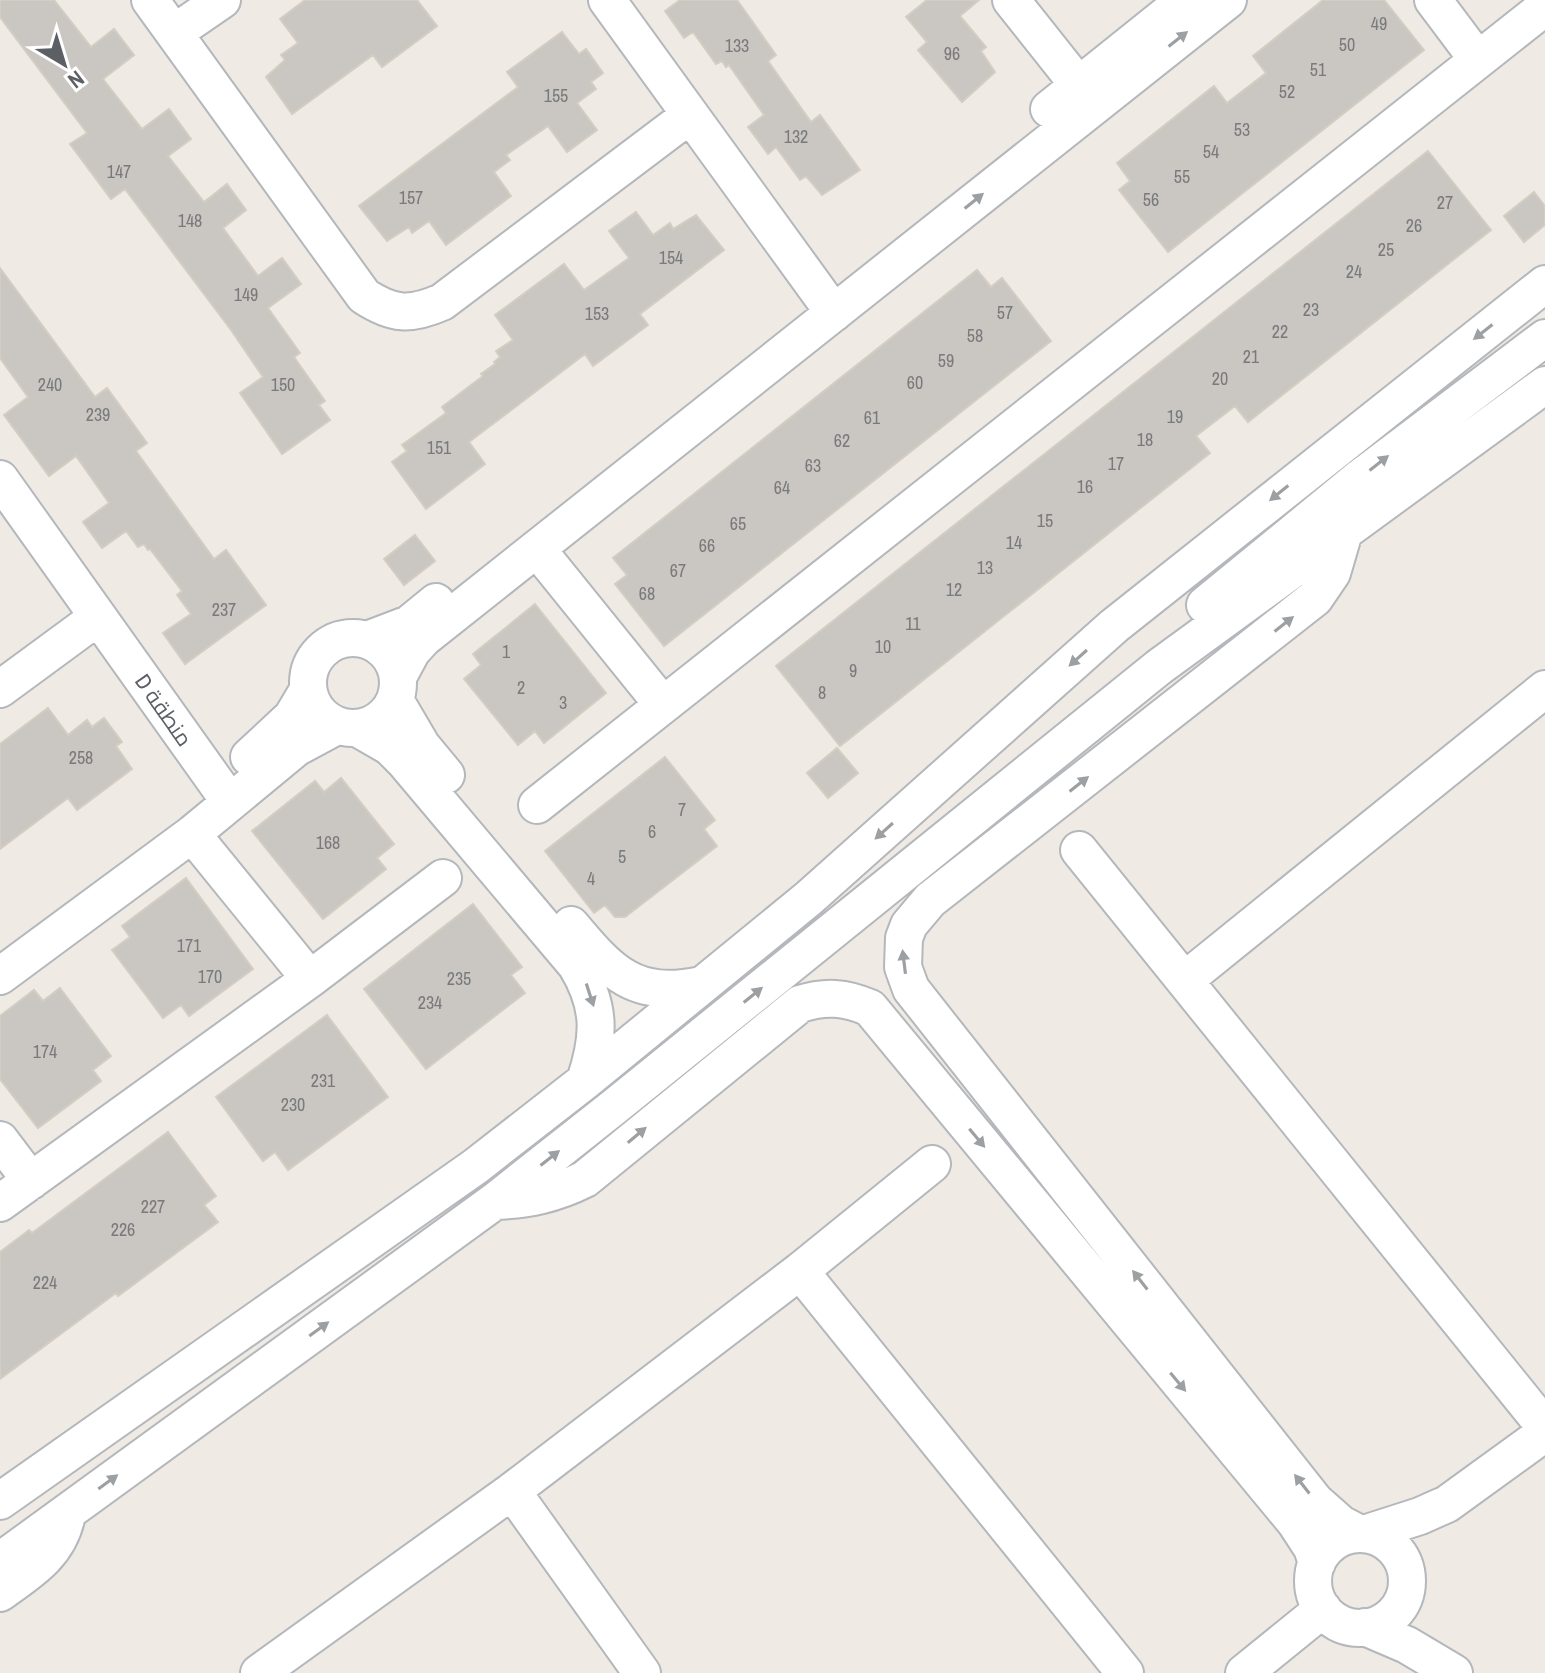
<svg xmlns="http://www.w3.org/2000/svg" width="1545" height="1673" viewBox="0 0 1545 1673" font-family="'Archivo Narrow',Cairo,sans-serif">
  <style>
    .building { fill: #cac6c1; stroke: #d3cdc2; stroke-width: 2 }
    .lines { fill: none; stroke-linecap: round; stroke-linejoin: round }
    .minor-casing { stroke: #b4b7bb; stroke-width: 40 }
    .minor { stroke: #fff; stroke-width: 36 }
    .oneway { fill: #9da0a3 }
    .labels { text-anchor: middle; stroke-width: 7; stroke-linejoin: round; paint-order: stroke }
    .number-label { font-size: 18px; fill: #787a7c }
    .street-label { font-size: 22px; fill: #5c6065; stroke: #fff }
  </style>
  <rect width="100%" height="100%" fill="#efebe4"/>
  <!-- building -->
  <path class="building" d="M0 0H54L91 47 114 29 134 55 103 79 142 129 169 109 191 139 168 156 204 202 227 184 246 210 223 228 258 276 282 258 301 284 268 308 300 353 294 357 325 401 319 405 330 420 282 454 240 393 263 377 231 330 125 189 111 199 70 144 87 133 0 17Z
    M305 0H417L437 26 382 67 373 55 292 114 266 77 285 60 281 55 298 43 280 19Z
    M680 0H737L776 55 768 61 811 122 820 115 860 170 822 195 806 176 800 180 776 147 768 154 748 127 764 115 729 65 726 67 722 61 716 64 693 32 684 38 665 11Z
    M927 0H979L960 16 986 47 981 51 995 72 962 102 918 50 927 42 906 17Z
    M1323 0H1384L1424 50 1168 252 1119 190 1130 181 1117 163 1214 86 1227 103 1266 73 1253 56Z
    M562 32 579 54 586 49 603 73 591 82 596 89 577 103 597 130 567 152 548 126 506 155 510 160 494 172 511 196 446 245 429 221 412 233 409 227 387 241 359 206 518 87 507 72Z
    M1428 151 1491 230 1248 422 1235 406 1196 436 1210 453 840 746 776 666Z
    M1534 192 1545 206V225L1524 242 1504 216Z
    M636 212 653 235 670 223 673 229 696 215 724 250 640 314 648 325 593 366 585 354 469 442 485 464 426 509 392 462 407 451 402 445 446 413 442 407 483 376 481 374 495 364 494 362 500 357 496 351 513 340 495 315 564 264 584 290 629 258 609 231Z
    M0 268 95 397 107 388 147 443 136 451 214 559 226 550 266 605 185 664 163 633 191 614 177 595 182 591 150 549 148 550 144 544 138 547 126 531 102 548 83 522 109 503 76 456 49 476 4 415 28 397 0 358Z
    M977 270 991 287 1002 278 1051 341 664 646 615 584 627 575 613 558Z
    M415 535 435 561 404 585 384 559Z
    M535 604 606 693 544 743 535 731 518 745 464 679 481 665 473 654Z
    M48 708 68 735 87 720 92 727 104 718 122 742 116 746 132 769 77 810 68 798 0 849V744Z
    M837 748 858 773 828 798 807 773Z
    M665 757 715 820 704 829 717 846 625 917H615L605 905 594 913 545 851Z
    M341 778 394 844 377 858 386 869 323 919 252 831 315 781 324 792Z
    M186 878 253 969 189 1016 181 1005 163 1018 112 950 130 937 122 926Z
    M473 904 522 967 511 975 525 993 426 1069 364 989Z
    M60 988 111 1056 93 1070 101 1081 38 1128 0 1079V1016L34 990 43 1001Z
    M327 1015 388 1097 288 1170 275 1152 263 1161 216 1097Z
    M168 1132 216 1196 204 1205 218 1222 118 1296 116 1293 0 1379V1252L29 1230 32 1233Z"/>
  <g class="lines">
    <defs>
      <path id="minor" d="M150 0 364 296C393 315 410 316 442 302L690 115
        M607 0 834 313
        M1011 0 1092 102
        M1433 0 1478 60
        M174 33 222 0
        M1049 109 1185 0
        M0 479 230 802
        M1344 532 1332 573 1315 598 930 900 909 925 904 938 903 967 911 989 1315 1501 1341 1524 1360 1534
        M537 549 663 705
        M1205 605 1361 477 1545 338
        M308 683a45 45 0 1 1 90 0a45 45 0 1 1-90 0Z
        M367 640 409 624 436 602
        M398 677 412 651 424 638 1228 0
        M0 689 98 617
        M395 700 422 746 446 775
        M357 728 390 747 404 761 576 965C601 1006 600 1036 585 1081
        M249 757 292 717 308 690
        M537 805 1545 7
        M192 834 310 979
        M1079 850 1545 1427
        M571 925C611 973 635 999 701 985
        M0 976 192 834 296 748 337 726
        M1185 980 1545 689
        M0 1140 31 1181
        M495 1201C528 1200 555 1194 585 1179L800 1004C825 996 845 997 870 1008L1295 1522 1312 1548 1317 1563
        M0 1203 310 979 443 878
        M800 1271 1125 1673
        M512 1491 642 1673
        M0 1501 476 1166 585 1081 809 898 1114 626 1545 284
        M1364 1534 1420 1516 1447 1504 1545 1433
        M1313 1581a47 47 0 1 1 94 0a47 47 0 1 1-94 0Z
        M0 1561 495 1201 614 1107 1159 667 1545 385
        M0 1593C29 1572 57 1556 66 1519
        M1365 1627 1407 1645 1454 1673
        M259 1673 512 1491 800 1271 932 1164
        M1244 1673 1323 1609"/>
    </defs>
    <!-- minor casing -->
    <use href="#minor" class="minor-casing"/>
    <!-- minor -->
    <use href="#minor" class="minor"/>
  </g>
  <!-- one-way arrows -->
  <defs><path id="oneway-solid" d="M-6-.8H1V-3.2L6.5 0L1 3.2V.8H-6Z" transform="scale(2)"/></defs>
  <g class="oneway">
    <use href="#oneway-solid" transform="translate(1178 39) rotate(-38)"/>
    <use href="#oneway-solid" transform="translate(974 201) rotate(-39)"/>
    <use href="#oneway-solid" transform="translate(1483 332) rotate(142)"/>
    <use href="#oneway-solid" transform="translate(1379 463) rotate(-38)"/>
    <use href="#oneway-solid" transform="translate(1279 493) rotate(141)"/>
    <use href="#oneway-solid" transform="translate(1284 624) rotate(-38)"/>
    <use href="#oneway-solid" transform="translate(1078 658) rotate(138)"/>
    <use href="#oneway-solid" transform="translate(1079 784) rotate(-38)"/>
    <use href="#oneway-solid" transform="translate(884 831) rotate(138)"/>
    <use href="#oneway-solid" transform="translate(904 962) rotate(-97)"/>
    <use href="#oneway-solid" transform="translate(590 995) rotate(72)"/>
    <use href="#oneway-solid" transform="translate(753 995) rotate(-39)"/>
    <use href="#oneway-solid" transform="translate(637 1135) rotate(-40)"/>
    <use href="#oneway-solid" transform="translate(977 1138) rotate(50)"/>
    <use href="#oneway-solid" transform="translate(550 1158) rotate(-38)"/>
    <use href="#oneway-solid" transform="translate(1140 1280) rotate(-128)"/>
    <use href="#oneway-solid" transform="translate(319 1329) rotate(-36)"/>
    <use href="#oneway-solid" transform="translate(1178 1382) rotate(50)"/>
    <use href="#oneway-solid" transform="translate(108 1482) rotate(-36)"/>
    <use href="#oneway-solid" transform="translate(1302 1484) rotate(-128)"/>
  </g>
  <g class="labels">
    <!-- number labels -->
    <g class="number-label">
      <text x="1379" y="30">49</text>
      <text x="1347" y="51">50</text>
      <text x="737" y="52">133</text>
      <text x="952" y="60">96</text>
      <text x="1318" y="76">51</text>
      <text x="1287" y="98">52</text>
      <text x="556" y="102">155</text>
      <text x="1242" y="136">53</text>
      <text x="796" y="143">132</text>
      <text x="1211" y="158">54</text>
      <text x="119" y="178">147</text>
      <text x="1182" y="183">55</text>
      <text x="411" y="204">157</text>
      <text x="1151" y="206">56</text>
      <text x="1445" y="209">27</text>
      <text x="190" y="227">148</text>
      <text x="1414" y="232">26</text>
      <text x="1386" y="256">25</text>
      <text x="671" y="264">154</text>
      <text x="1354" y="278">24</text>
      <text x="246" y="301">149</text>
      <text x="1311" y="316">23</text>
      <text x="1005" y="319">57</text>
      <text x="597" y="320">153</text>
      <text x="1280" y="338">22</text>
      <text x="975" y="342">58</text>
      <text x="1251" y="363">21</text>
      <text x="946" y="367">59</text>
      <text x="1220" y="385">20</text>
      <text x="915" y="389">60</text>
      <text x="50" y="391">240</text>
      <text x="283" y="391">150</text>
      <text x="98" y="421">239</text>
      <text x="1175" y="423">19</text>
      <text x="872" y="424">61</text>
      <text x="1145" y="446">18</text>
      <text x="842" y="447">62</text>
      <text x="439" y="454">151</text>
      <text x="1116" y="470">17</text>
      <text x="813" y="472">63</text>
      <text x="1085" y="493">16</text>
      <text x="782" y="494">64</text>
      <text x="1045" y="527">15</text>
      <text x="738" y="530">65</text>
      <text x="1014" y="549">14</text>
      <text x="707" y="552">66</text>
      <text x="985" y="574">13</text>
      <text x="678" y="577">67</text>
      <text x="954" y="596">12</text>
      <text x="647" y="600">68</text>
      <text x="224" y="616">237</text>
      <text x="913" y="630">11</text>
      <text x="883" y="653">10</text>
      <text x="506" y="658">1</text>
      <text x="853" y="677">9</text>
      <text x="521" y="694">2</text>
      <text x="822" y="699">8</text>
      <text x="563" y="709">3</text>
      <text x="81" y="764">258</text>
      <text x="682" y="816">7</text>
      <text x="652" y="838">6</text>
      <text x="328" y="849">168</text>
      <text x="622" y="863">5</text>
      <text x="591" y="885">4</text>
      <text x="189" y="952">171</text>
      <text x="210" y="983">170</text>
      <text x="459" y="985">235</text>
      <text x="430" y="1009">234</text>
      <text x="45" y="1058">174</text>
      <text x="323" y="1087">231</text>
      <text x="293" y="1111">230</text>
      <text x="153" y="1213">227</text>
      <text x="123" y="1236">226</text>
      <text x="45" y="1289">224</text>
    </g>
    <!-- street labels -->
    <g class="street-label">
      <text transform="translate(164 710) rotate(55)" y="8">D منطقة</text>
    </g>
  </g>
  <!-- north arrow -->
  <g transform="translate(64 64) rotate(142)" stroke="#ffffff" stroke-width="6" paint-order="stroke">
  <path d="M0-6L14 30L0 20L-14 30Z" fill="#5c6065"/>
  <text y="-12" font-size="22" font-weight="bold" text-anchor="middle" fill="#5c6065">N</text>
  </g>
</svg>
